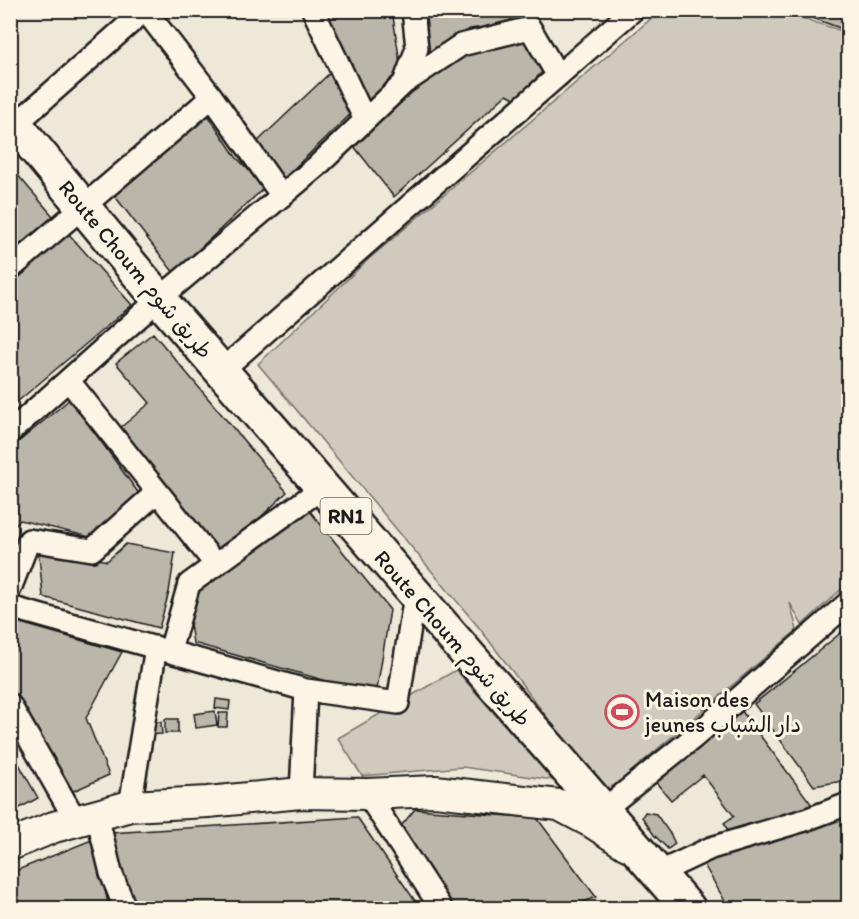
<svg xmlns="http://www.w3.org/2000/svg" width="859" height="919" viewBox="0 0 859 919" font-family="Itim,'Playpen Sans Arabic',sans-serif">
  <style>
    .green { fill: #cfcabd; stroke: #76736c; stroke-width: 1.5 }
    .building { fill: #bab6aa; stroke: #1c1c1c; stroke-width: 1.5 }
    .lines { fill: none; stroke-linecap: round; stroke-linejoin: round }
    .street-casing { stroke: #1c1c1c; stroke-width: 26 }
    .secondary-casing { stroke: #1c1c1c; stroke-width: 34 }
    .highway-casing { stroke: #1c1c1c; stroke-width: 38 }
    .street { stroke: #fcf5e5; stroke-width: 21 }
    .secondary { stroke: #fcf5e5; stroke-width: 30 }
    .highway { stroke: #fcf5e5; stroke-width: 33 }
    .labels { text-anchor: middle; stroke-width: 6; stroke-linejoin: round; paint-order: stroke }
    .shield { fill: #fcf5e5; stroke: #5f5d58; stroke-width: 1.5 }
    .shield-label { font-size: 21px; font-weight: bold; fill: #1c1c1c }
    .street-label { font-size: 22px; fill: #1c1c1c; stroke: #fcf5e5 }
    .poi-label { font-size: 22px; fill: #1c1c1c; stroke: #fcf5e5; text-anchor: start }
  </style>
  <rect width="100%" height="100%" fill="#eee8d9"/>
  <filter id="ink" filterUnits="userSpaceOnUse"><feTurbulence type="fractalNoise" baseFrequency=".0167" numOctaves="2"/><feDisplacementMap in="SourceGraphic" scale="12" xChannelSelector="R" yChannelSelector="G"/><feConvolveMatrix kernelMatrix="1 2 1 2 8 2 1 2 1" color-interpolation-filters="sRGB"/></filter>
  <g filter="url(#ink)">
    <!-- green -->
    <path class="green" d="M660 11H781L848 33V583L802 625 790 603 797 630 605 794 481 630 258 364 370 258Z
      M456 670 553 780 462 767 362 776 338 738Z"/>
    <!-- building -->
    <path class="building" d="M320 10H392L403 83 366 108Z
      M423 10H510L511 23 470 29 427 55Z
      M791 10H844L848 31Z
      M525 38 544 70 516 99 507 94 394 197 353 145 421 82 462 53Z
      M332 71 355 110 283 179 256 143Z
      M206 112 236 157 265 187 174 273 111 191Z
      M10 166 58 222 10 259Z
      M67 232 132 305 10 408V277Z
      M153 333 287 492 217 559 114 433 150 403 116 363Z
      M70 399 140 495 90 537 20 520 10 531V449Z
      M305 505 390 610 376 695 193 643 186 598Z
      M126 544 175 553 169 592 159 628 43 597 38 546 107 561Z
      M10 620 122 652 86 718 109 775 69 793 10 684Z
      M843 631 848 649V780L814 786 754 704Z
      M216 699 230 701 229 710 215 708Z
      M741 710 815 809 731 837 724 823 734 816 703 775 671 800 653 779Z
      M215 711 217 725 196 728 194 714Z
      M219 713H228L227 727H218Z
      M165 719H178V733H165Z
      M161 722 162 734 146 735 145 723Z
      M10 748 38 798 18 809 10 795Z
      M415 809 537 818 596 897 568 908H453L401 826Z
      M645 812 656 814 671 835 675 844 668 849 654 835 642 817Z
      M848 815V908H729L699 856Z
      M357 817 420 908H136L110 833Z
      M94 839 109 908H10V873Z"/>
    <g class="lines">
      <defs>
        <path id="street" d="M313 10 365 120
          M404 83 461 45 530 28 558 76
          M212 97 282 196
          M16 124 145 10
          M10 269 212 97 145 10
          M221 371 633 10
          M69 381 216 565
          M10 432 159 299 316 167 404 83 417 48 413 10
          M10 589 29 540 92 550 157 492
          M10 607 306 690 398 703 415 595
          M170 651 189 584 322 488
          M10 705 76 821
          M301 793 306 690
          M367 794 441 908
          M130 806 156 647
          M603 810 693 738 848 603
          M97 815 111 873 125 908
          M658 873 711 848 805 820 848 804"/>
        <path id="secondary" d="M10 845 54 827 130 806 208 802 301 793 367 794 435 791 559 805 593 823 627 845"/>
        <path id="highway" d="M10 118 159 299 688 908"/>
      </defs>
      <!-- street casing -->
      <use href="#street" class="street-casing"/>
      <!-- secondary casing -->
      <use href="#secondary" class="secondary-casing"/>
      <!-- highway casing -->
      <use href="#highway" class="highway-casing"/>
      <!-- street -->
      <use href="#street" class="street"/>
      <!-- secondary -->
      <use href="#secondary" class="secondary"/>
      <!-- highway -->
      <use href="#highway" class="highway"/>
    </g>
  </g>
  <!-- icons -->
  <defs>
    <symbol id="stadium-ring" viewBox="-11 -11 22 22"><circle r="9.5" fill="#fcf5e5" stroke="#d1495b" stroke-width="1.5"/><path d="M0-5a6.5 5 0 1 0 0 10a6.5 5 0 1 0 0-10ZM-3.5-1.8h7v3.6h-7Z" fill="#d1495b"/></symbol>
  </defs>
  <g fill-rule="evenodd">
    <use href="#stadium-ring" x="603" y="693" width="38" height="38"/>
  </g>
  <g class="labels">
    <!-- shield labels -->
    <rect class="shield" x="320.5" y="498" width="51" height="36" rx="4.5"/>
    <g class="shield-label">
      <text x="346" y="523">RN1</text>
    </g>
    <!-- street labels -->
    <g class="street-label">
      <text transform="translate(136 269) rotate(50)" y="8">Route Choum طريق شوم</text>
      <text transform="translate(453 638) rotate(49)" y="8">Route Choum طريق شوم</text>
    </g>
    <!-- poi labels -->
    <g class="poi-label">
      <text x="645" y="707">Maison des<tspan x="645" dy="25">jeunes دار الشباب</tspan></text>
    </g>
  </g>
  <!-- margin -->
  <rect width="859" height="919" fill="none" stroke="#fcf5e5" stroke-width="36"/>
  <rect x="18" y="18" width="823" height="883" fill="none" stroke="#1c1c1c" stroke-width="2" filter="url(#ink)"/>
</svg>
